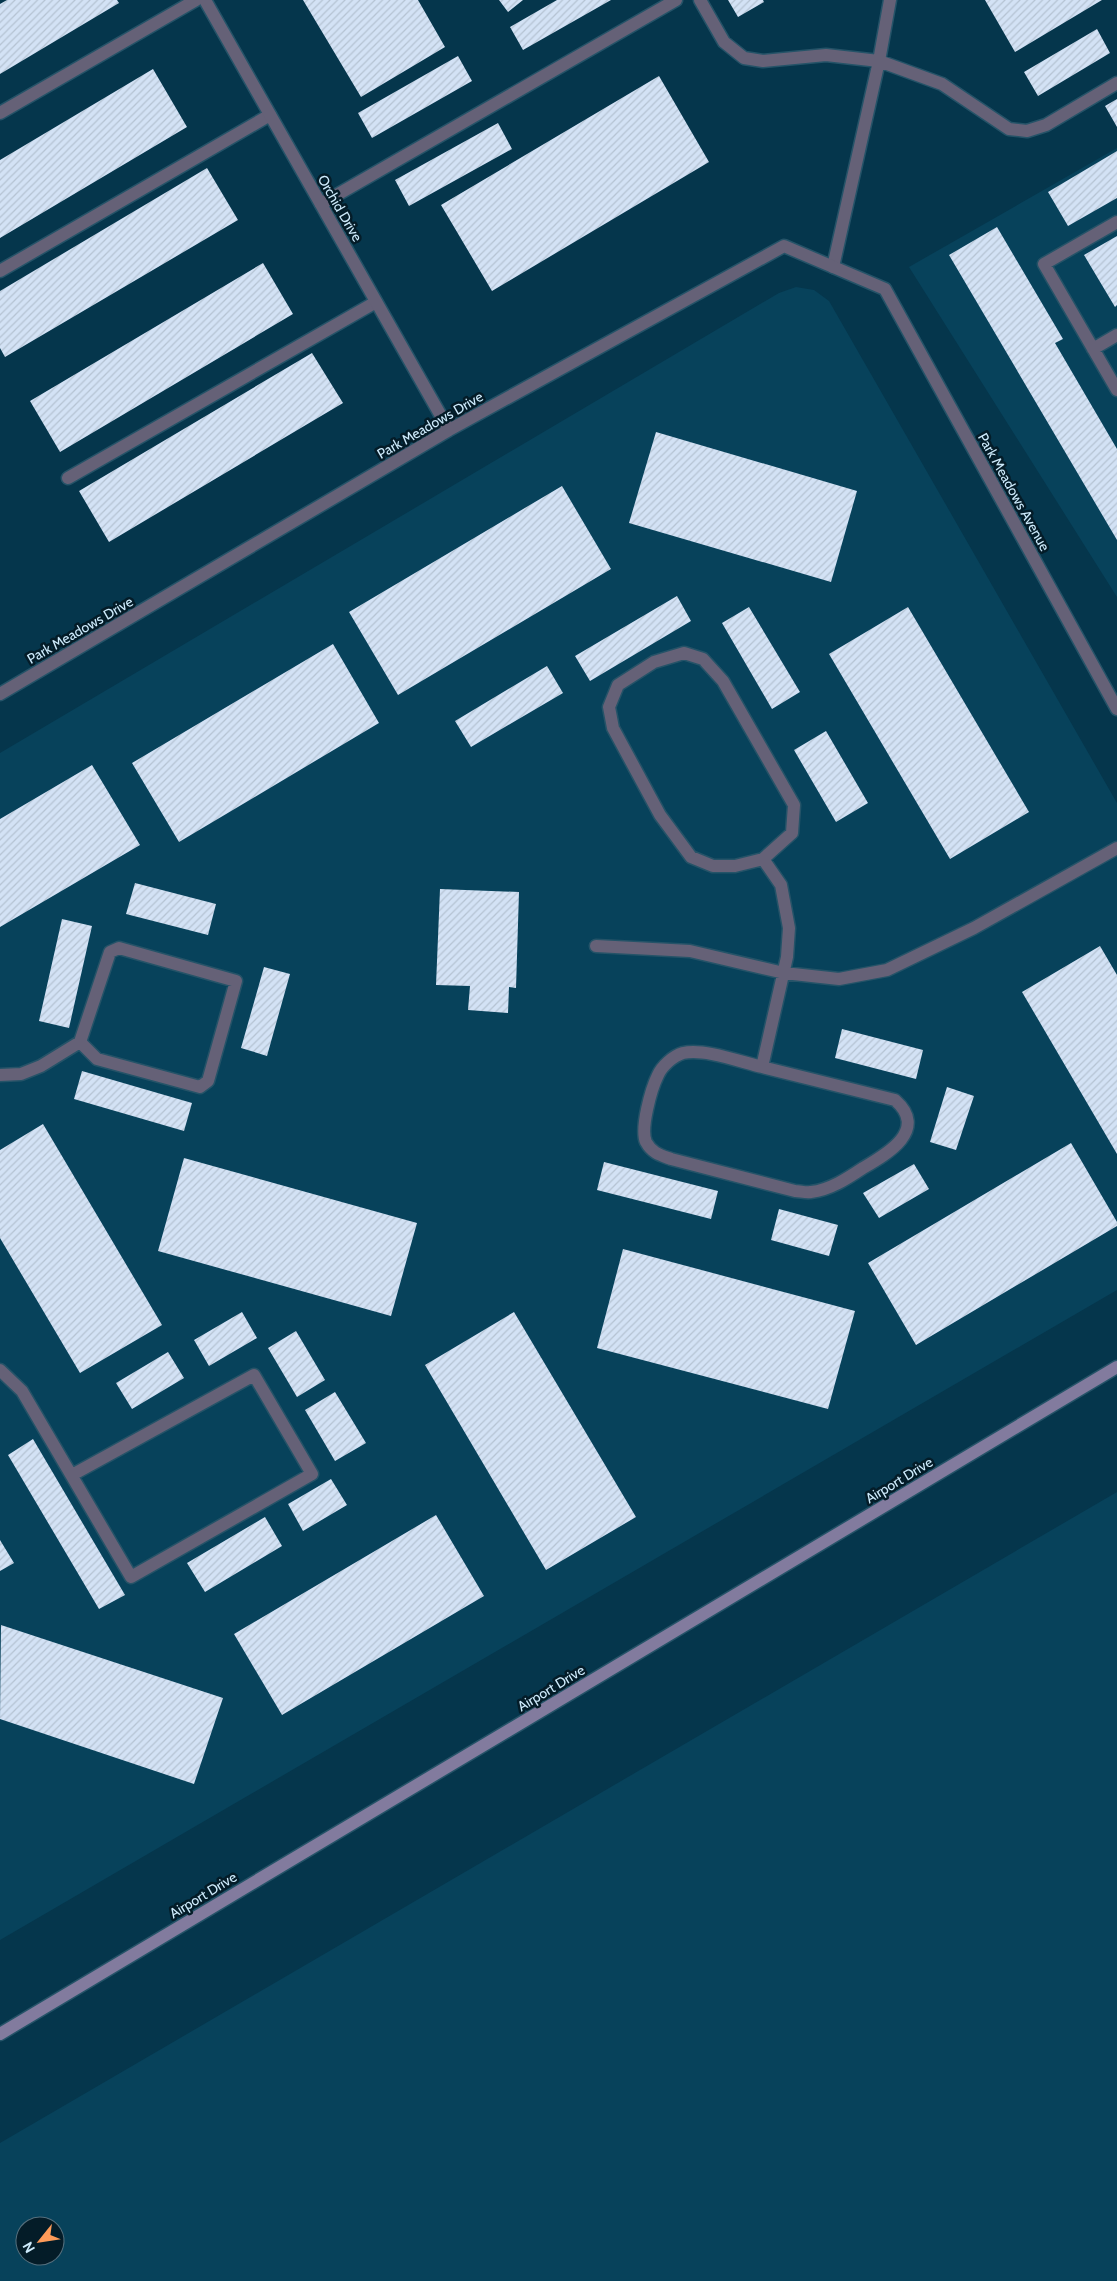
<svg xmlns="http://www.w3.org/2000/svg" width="1117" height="2281" viewBox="0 0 1117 2281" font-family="Cabin,sans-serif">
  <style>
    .built { fill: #07425b; fill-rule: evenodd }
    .building { fill: url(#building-hatch) }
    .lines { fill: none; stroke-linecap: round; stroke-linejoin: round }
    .lane-casing { stroke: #255368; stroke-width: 15 }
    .street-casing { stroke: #255368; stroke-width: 15 }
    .secondary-casing { stroke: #255368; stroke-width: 15 }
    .lane { stroke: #656177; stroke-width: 12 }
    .street { stroke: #656177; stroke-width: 12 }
    .secondary { stroke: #827b9e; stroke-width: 12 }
    .labels { text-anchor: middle; stroke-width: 5; stroke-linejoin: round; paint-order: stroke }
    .street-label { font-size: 14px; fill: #ceebfc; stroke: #041c28 }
  </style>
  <defs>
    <pattern id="building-hatch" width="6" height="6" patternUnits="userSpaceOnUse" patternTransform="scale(1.25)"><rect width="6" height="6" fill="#d3e2f5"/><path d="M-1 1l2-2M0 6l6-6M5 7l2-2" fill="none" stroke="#b5c3d3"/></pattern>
  </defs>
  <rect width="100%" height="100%" fill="#05364c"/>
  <!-- built -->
  <path class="built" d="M1117 148V597L909 267Z
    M796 287 814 290 829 301 1117 803V1290L0 1940V753L779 293Z
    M1117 1492V2281H0V2143ZM25 2226H55V2256H25Z"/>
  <!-- building -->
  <path class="building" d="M7 0H117L119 3 0 74V4Z
    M303 0H418L445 47 361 97Z
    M499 0H523L508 12Z
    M557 0H611L523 50 510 27Z
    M728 0H763L764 2 738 17Z
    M985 0H1102L1015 52Z
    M1097 29 1110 53 1038 96 1024 72Z
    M458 56 472 81 372 138 358 113Z
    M153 69 187 127 0 238V160Z
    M659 76 709 162 492 291 441 205Z
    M1117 99V127L1105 106Z
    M498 123 512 149 409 206 395 180Z
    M1117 151V198L1068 226 1048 192Z
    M207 168 238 220 5 357 0 348V291Z
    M997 227 1063 339 1055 343 1117 449V540L949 255Z
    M1117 236V305L1115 307 1084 255Z
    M263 263 293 314 60 452 30 401Z
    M312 353 343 403 109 542 79 491Z
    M656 432 857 491 831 582 629 523Z
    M562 486 611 569 398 695 349 612Z
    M677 596 691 621 590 681 575 656Z
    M749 607 800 692 772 709 722 623Z
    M908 607 1029 812 950 859 829 654Z
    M333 644 379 723 179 842 132 763Z
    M547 666 563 693 471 747 455 721Z
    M826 731 868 803 836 822 794 750Z
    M92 765 140 845 0 927V819Z
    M135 883 216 904 208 935 126 914Z
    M440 889 519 892 516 988 509 987 508 1013 468 1010 470 986 436 985Z
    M62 919 92 926 69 1028 39 1021Z
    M1100 946 1117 975V1154L1022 992Z
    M264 967 290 974 267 1056 241 1048Z
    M842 1029 923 1050 916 1079 835 1058Z
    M82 1071 192 1103 184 1131 74 1099Z
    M947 1087 974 1096 956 1150 930 1142Z
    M43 1124 162 1325 80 1373 0 1238V1150Z
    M1071 1143 1117 1222V1226L916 1345 868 1263Z
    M184 1158 417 1223 391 1316 158 1251Z
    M604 1162 718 1191 711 1219 597 1190Z
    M914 1164 929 1189 879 1218 863 1193Z
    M779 1209 838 1225 829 1256 771 1240Z
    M623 1249 855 1311 828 1409 597 1348Z
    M242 1312 257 1338 209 1366 194 1340Z
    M514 1312 636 1517 546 1570 425 1365Z
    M296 1331 325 1380 297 1397 268 1348Z
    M168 1352 184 1378 132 1409 116 1383Z
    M335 1392 366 1443 335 1461 305 1410Z
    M33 1439 125 1595 99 1609 8 1455Z
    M331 1479 347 1505 303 1531 288 1504Z
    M436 1515 484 1596 282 1715 234 1634Z
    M265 1517 282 1546 205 1592 187 1563Z
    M0 1540 14 1563 0 1571Z
    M1 1625 223 1698 194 1784 0 1719Z"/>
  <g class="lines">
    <defs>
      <path id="lane" d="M700 0 724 42 744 58 763 61 826 55 879 61 890 0
        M0 113 196 0
        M321 204 676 0
        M1117 222 1044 264 1117 390
        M833 267 879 61 942 84 1009 129 1027 131 1046 125 1117 83
        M0 271 270 115
        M1093 349 1117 335
        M68 478 376 302
        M596 946 690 951 784 973 839 979 887 970 974 928 1117 848
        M762 1067C741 1062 704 1048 683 1053 673 1056 662 1066 658 1075 651 1089 640 1129 646 1142 652 1153 660 1155 671 1159L795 1191C800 1191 806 1193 811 1192 830 1190 848 1178 863 1168 887 1154 929 1130 895 1100L762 1067 787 957 789 928 781 885 763 859 735 866H713L691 857 660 815 613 728 609 707 618 685 654 662 684 653 703 659 723 681 794 805 792 833 763 859
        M0 1075 21 1074 41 1066 80 1042 110 952 119 948 236 981 208 1081 200 1087 97 1059 80 1042
        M0 1370 22 1391 131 1577 312 1474 254 1375 72 1475"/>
      <path id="street" d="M205 0 449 430
        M0 694 449 430 784 246 885 289 1117 709"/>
      <path id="secondary" d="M0 2034 1117 1367"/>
    </defs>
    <!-- lane casing -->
    <use href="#lane" class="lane-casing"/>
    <!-- street casing -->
    <use href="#street" class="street-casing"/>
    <!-- secondary casing -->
    <use href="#secondary" class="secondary-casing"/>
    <!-- lane -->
    <use href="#lane" class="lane"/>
    <!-- street -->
    <use href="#street" class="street"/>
    <!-- secondary -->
    <use href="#secondary" class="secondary"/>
  </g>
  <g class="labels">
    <!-- street labels -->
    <g class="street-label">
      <text transform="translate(340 208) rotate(60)" y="5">Orchid Drive</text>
      <text transform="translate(430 425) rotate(-30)" y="5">Park Meadows Drive</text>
      <text transform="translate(1014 492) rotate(61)" y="5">Park Meadows Avenue</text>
      <text transform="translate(80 630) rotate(-30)" y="5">Park Meadows Drive</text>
      <text transform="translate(899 1480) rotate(-31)" y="5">Airport Drive</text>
      <text transform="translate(551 1688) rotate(-31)" y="5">Airport Drive</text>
      <text transform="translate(203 1895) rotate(-31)" y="5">Airport Drive</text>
    </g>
  </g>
  <!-- north arrow -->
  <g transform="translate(40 2241) rotate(240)"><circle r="24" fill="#041c28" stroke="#556f7d"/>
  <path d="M0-4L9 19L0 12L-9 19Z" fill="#fe9b59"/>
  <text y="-8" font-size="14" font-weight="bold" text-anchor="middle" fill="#ceebfc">N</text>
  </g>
</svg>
